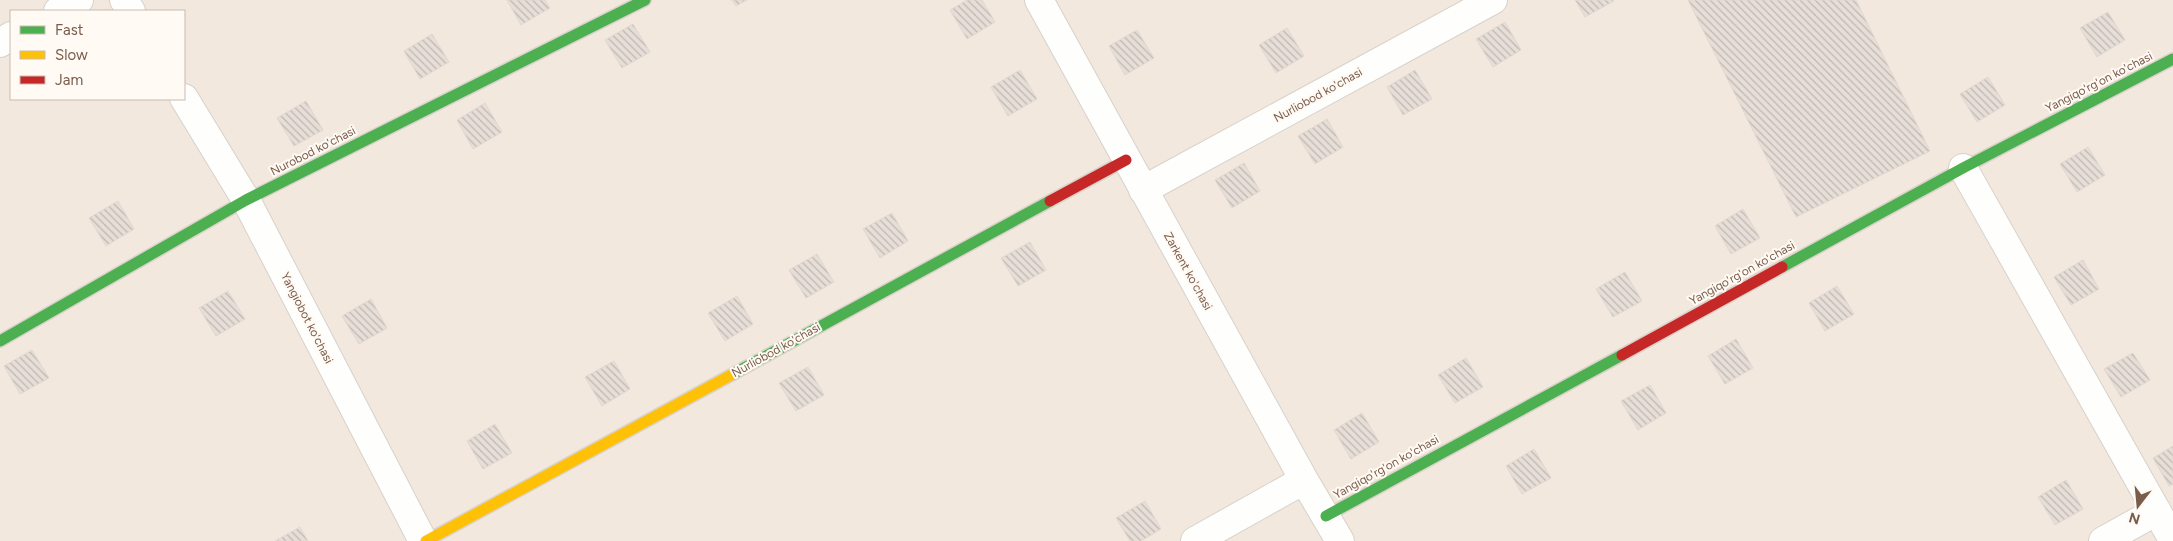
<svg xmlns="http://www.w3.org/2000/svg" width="2173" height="541" viewBox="0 0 2173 541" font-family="Figtree,sans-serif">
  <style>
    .residential { fill: #f2e8de; fill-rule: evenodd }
    .building { fill: url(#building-back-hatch); stroke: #e2d8d2 }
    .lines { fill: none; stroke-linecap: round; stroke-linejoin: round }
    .street-casing { stroke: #d7d1cb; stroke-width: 30 }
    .fast-casing { stroke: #d9d2cb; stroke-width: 14 }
    .slow-casing { stroke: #d9d2cb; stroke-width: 14 }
    .jam-casing { stroke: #d9d2cb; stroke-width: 14 }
    .street { stroke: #fefefd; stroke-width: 28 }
    .fast { stroke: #4caf50; stroke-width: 11 }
    .slow { stroke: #ffc107; stroke-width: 11 }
    .jam { stroke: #c62828; stroke-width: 11 }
    .labels { text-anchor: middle; stroke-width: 4; stroke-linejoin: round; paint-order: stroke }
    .street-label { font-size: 12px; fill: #7a5c4d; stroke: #fffaf3 }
  </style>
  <defs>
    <pattern id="building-back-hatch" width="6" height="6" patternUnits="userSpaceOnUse" patternTransform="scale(1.25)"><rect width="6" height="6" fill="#e6ded7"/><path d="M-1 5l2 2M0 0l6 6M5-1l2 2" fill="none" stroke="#bfb7b1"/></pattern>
  </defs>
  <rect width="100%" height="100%" fill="#f9f5f0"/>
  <!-- residential -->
  <path class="residential" d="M0 0H2173V541H0ZM11 11H184V99H11Z"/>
  <!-- building -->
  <path class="building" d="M507 0H545L550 8 521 25Z
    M732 0H747L736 6Z
    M967 0H982L995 22 967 39 950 10Z
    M1575 0H1613L1614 1 1585 17Z
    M1688 0H1856L1930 151 1796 217Z
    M2108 12 2125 40 2097 57 2080 28Z
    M1505 22 1521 50 1493 67 1476 39Z
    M633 24 650 52 622 68 605 40Z
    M1287 28 1304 56 1276 73 1259 45Z
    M1137 30 1154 58 1125 75 1109 46Z
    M432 34 449 62 420 79 404 51Z
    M1020 70 1037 99 1008 116 991 87Z
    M1415 70 1432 99 1403 115 1387 87Z
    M1988 77 2005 105 1977 122 1960 94Z
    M306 101 323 130 294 146 277 118Z
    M485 103 502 132 473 149 457 120Z
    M1327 119 1343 147 1315 164 1298 136Z
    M2088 147 2105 175 2077 192 2060 164Z
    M1244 163 1260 191 1232 208 1215 180Z
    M118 201 134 229 106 246 89 218Z
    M1743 209 1760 238 1731 254 1715 226Z
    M892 213 908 241 880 258 863 229Z
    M1030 242 1046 270 1018 286 1001 258Z
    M817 254 834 282 806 298 789 270Z
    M2083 260 2099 289 2071 305 2054 277Z
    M1625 272 1642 301 1613 317 1596 289Z
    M1837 286 1854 314 1825 331 1809 303Z
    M228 291 245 319 216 336 199 308Z
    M737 296 753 324 725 341 708 313Z
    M371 299 387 328 359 344 342 316Z
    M1736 339 1753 368 1725 384 1708 356Z
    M32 350 49 378 20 394 4 366Z
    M2133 353 2150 380 2121 397 2104 369Z
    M1466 358 1483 387 1455 403 1438 375Z
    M614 361 630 389 602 406 585 377Z
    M808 367 824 395 796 411 779 383Z
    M1650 385 1666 413 1638 430 1621 401Z
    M1362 413 1379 442 1351 459 1334 430Z
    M495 424 512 453 483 469 467 441Z
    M2173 446V484L2169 486 2153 458Z
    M1534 449 1551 478 1522 494 1506 466Z
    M2066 480 2083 509 2055 525 2038 497Z
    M1145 501 1161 529 1141 541H1130L1116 518Z
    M300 527 308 541H275Z"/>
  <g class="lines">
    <defs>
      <path id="street" d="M124 0 131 11
        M1039 0 1304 480 1340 541
        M58 11 79 0
        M0 43 11 36
        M184 98 246 200 423 541
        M1963 168 2173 540
        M1143 190 1493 0
        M1195 541 1304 480
        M2103 541 2157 511"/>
      <path id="fast" d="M1782 267 1963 168 2173 59
        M0 341 246 200 645 0
        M733 374 1050 201
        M1326 516 1622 355"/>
      <path id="slow" d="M426 541 733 374"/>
      <path id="jam" d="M1050 201 1126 160
        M1622 355 1782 267"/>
    </defs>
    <!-- street casing -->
    <use href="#street" class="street-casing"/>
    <!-- fast casing -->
    <use href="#fast" class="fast-casing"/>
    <!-- slow casing -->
    <use href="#slow" class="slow-casing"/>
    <!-- jam casing -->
    <use href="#jam" class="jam-casing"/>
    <!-- street -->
    <use href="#street" class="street"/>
    <!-- fast -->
    <use href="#fast" class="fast"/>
    <!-- slow -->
    <use href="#slow" class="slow"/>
    <!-- jam -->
    <use href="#jam" class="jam"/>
  </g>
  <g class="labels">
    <!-- street labels -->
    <g class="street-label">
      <text transform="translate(2099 82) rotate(-27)" y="4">Yangiqo'rg'on ko'chasi</text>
      <text transform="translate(1318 95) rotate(-29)" y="4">Nurliobod ko'chasi</text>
      <text transform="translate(313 151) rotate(-27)" y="4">Nurobod ko'chasi</text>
      <text transform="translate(1188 271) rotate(61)" y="4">Zarkent ko'chasi</text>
      <text transform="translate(1742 273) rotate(-29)" y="4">Yangiqo'rg'on ko'chasi</text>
      <text transform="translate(307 318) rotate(63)" y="4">Yangiobot ko'chasi</text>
      <text transform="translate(776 350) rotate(-29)" y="4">Nurliobod ko'chasi</text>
      <text transform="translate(1386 467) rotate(-29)" y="4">Yangiqo'rg'on ko'chasi</text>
    </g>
  </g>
  <!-- legend -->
  <rect x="10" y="10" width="175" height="90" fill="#fffaf3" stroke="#cabbb1"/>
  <rect x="20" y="26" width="25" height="8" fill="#4caf50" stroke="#cabbb1"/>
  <text x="55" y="35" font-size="15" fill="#7a5c4d">Fast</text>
  <rect x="20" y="51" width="25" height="8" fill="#ffc107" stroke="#cabbb1"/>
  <text x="55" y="60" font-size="15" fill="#7a5c4d">Slow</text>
  <rect x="20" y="76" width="25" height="8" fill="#c62828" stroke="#cabbb1"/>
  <text x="55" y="85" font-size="15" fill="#7a5c4d">Jam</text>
  <!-- north arrow -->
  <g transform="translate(2138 506) rotate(196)" stroke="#fffaf3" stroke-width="4" paint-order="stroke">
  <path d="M0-4L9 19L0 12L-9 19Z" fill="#7a5c4d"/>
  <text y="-8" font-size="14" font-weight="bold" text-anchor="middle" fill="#7a5c4d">N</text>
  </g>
</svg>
